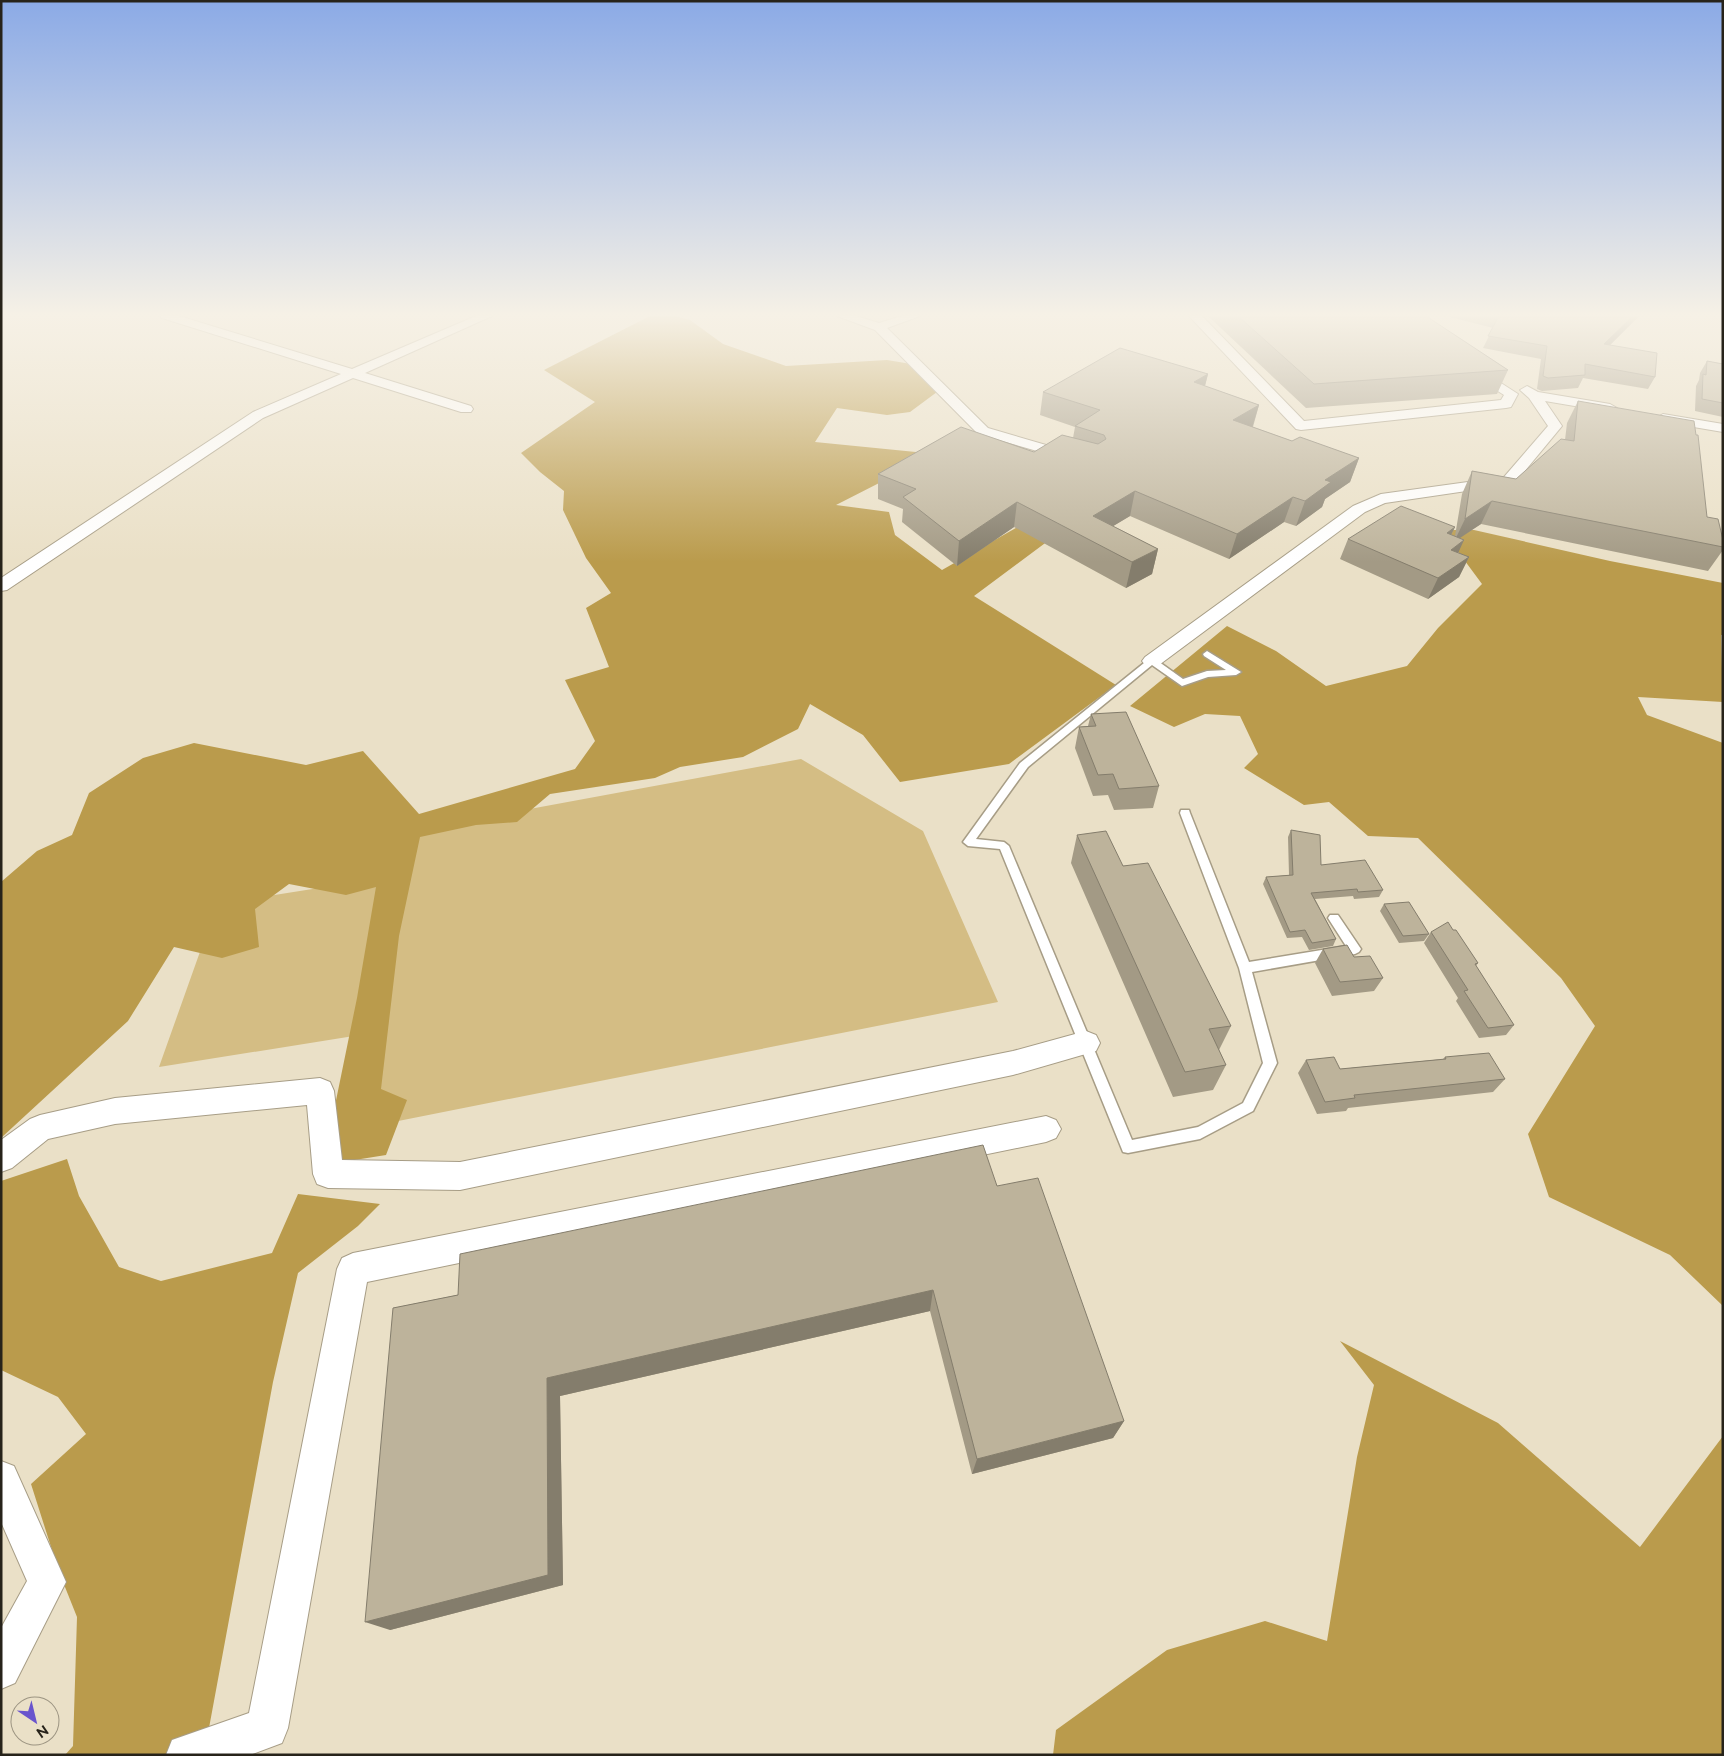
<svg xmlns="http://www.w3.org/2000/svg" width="1724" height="1756" viewBox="0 0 1724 1756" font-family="Raleway,sans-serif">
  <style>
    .green { fill: #d4bd84 }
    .forest { fill: #ba9b4c }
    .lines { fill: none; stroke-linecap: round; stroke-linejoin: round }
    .service-casing { stroke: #a79d86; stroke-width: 3 }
    .minor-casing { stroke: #a79d86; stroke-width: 2 }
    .service { fill: #fff; fill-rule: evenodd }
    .minor { fill: #fff; fill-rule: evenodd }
    .wall { fill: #a39a85 }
    .shaded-wall { fill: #847d6c }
    .building { fill: #bdb39b; stroke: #847d6c }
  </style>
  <rect width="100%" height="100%" fill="#eae0c7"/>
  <!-- green -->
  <path class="green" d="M801 759 923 831 998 1002 348 1131 415 830Z
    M382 878 360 1035 159 1067 217 904Z"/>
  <!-- forest -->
  <path class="forest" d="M650 316H675L690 320 723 344 786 366 887 360 911 364 937 392 910 412 887 415 837 408 815 442 936 454 836 505 889 512 895 535 942 570 1030 520 1060 532 974 596 1116 685 1009 764 900 782 863 735 810 704 798 729 743 757 680 767 655 778 550 794 517 822 476 825 420 837 399 936 381 1089 407 1100 386 1155 342 1162 332 1120 357 998 376 887 346 895 289 884 255 909 259 947 222 958 174 947 128 1021 1 1138V882L37 851 72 835 89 793 143 758 194 743 306 765 363 751 419 814 575 769 595 741 565 680 609 667 586 608 611 593 586 558 563 510 564 491 540 472 521 453 595 402 544 370Z
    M1442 530H1474L1610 561 1723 583V635H1721L1723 702 1638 697 1647 715 1723 743V1306L1670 1255 1549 1197 1528 1134 1595 1026 1561 978 1418 838 1368 836 1329 802 1304 805 1244 768 1258 754 1240 716 1205 714 1174 727 1130 706 1227 626 1276 651 1326 686 1407 666 1438 628 1482 584Z
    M67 1159 79 1196 119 1267 161 1281 272 1253 298 1194 380 1204 358 1226 298 1273 273 1382 204 1755H65L73 1746 77 1617 59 1572 31 1484 86 1434 58 1397 1 1370V1181Z
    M1340 1341 1498 1423 1640 1547 1723 1436V1755H1053L1056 1730 1167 1650 1265 1621 1327 1641 1357 1457 1374 1385Z"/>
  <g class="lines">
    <defs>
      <path id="service" d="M1207 651 1241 672 1236 675 1208 677 1182 686 1152 665 1028 767 976 839 1004 842 1009 846 1132 1140 1198 1127 1243 1103 1263 1063 1239 968 1180 813 1181 810H1189L1190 813 1249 962 1346 946 1328 918 1330 915H1338L1361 949 1359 952 1355 954 1252 972 1277 1063 1253 1111 1200 1139 1128 1153 1123 1152 1121 1147 1000 849 968 846 963 842 1020 763 1149 659H1155L1183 679 1207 671 1226 670 1204 656 1203 654Z"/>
      <path id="minor" d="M160 316H179L352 369 476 316H492L365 373 471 406 473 409 471 412H461L353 378 263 418 7 590 1 591V578L253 412 341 374 162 318Z
        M837 316H856L879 323 902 316H920L887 328 988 428 1077 454 1079 457 1072 461 978 434 875 330Z
        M1189 316H1202L1304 421 1501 400 1504 395 1468 372 1467 369 1468 366 1473 365 1518 394 1511 407 1506 408 1301 430 1296 429Z
        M1527 386 1538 392 1610 404 1617 408 1610 412 1545 401 1562 426 1514 484 1385 503 1365 512 1159 665H1145L1142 661 1145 657 1353 506 1381 494 1504 477 1548 426 1529 398 1520 390Z
        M1663 414 1723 424V432L1658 421 1656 418Z
        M1086 1031 1096 1035 1100 1043 1096 1051 1013 1075 460 1190 328 1188 317 1184 313 1174 307 1105 115 1124 48 1139 12 1168 1 1172V1140L30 1119 40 1115 115 1098 320 1078 330 1082 334 1091 342 1160 460 1162 1013 1051Z
        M1046 1116 1056 1120 1061 1129 1056 1138 1046 1142 367 1282 288 1728 282 1743 250 1755H166L172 1740 249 1713 337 1269 342 1258 353 1253Z
        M1 1461 14 1466 66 1582 15 1683 1 1689V1628L27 1581 1 1522Z"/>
    </defs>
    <!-- service casing -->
    <use href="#service" class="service-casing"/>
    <!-- minor casing -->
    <use href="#minor" class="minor-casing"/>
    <!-- service -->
    <use href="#service" class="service"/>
    <!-- minor -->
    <use href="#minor" class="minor"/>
  </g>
  <!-- wall -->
  <path class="wall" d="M1208 316H1426L1508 370 1497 394 1306 408Z
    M1450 316H1639L1610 345 1655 377 1648 389 1583 378 1578 388 1542 391 1537 389 1541 359 1483 348 1493 328 1450 317Z
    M1707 361 1723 364V417L1695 411 1696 386 1699 380 1700 373Z
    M1208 374 1205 386 1259 405 1253 427 1292 441 1359 458 1350 482 1325 499 1322 507 1296 526 1284 522 1229 559 1130 516 1113 526 1158 549 1152 574 1126 588 1014 527 957 566 902 522 903 509 878 499V474L1034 452 1073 438 1075 427 1040 415 1043 392Z
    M1578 401 1707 517 1723 547V550L1708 571 1481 524 1459 538 1458 553 1469 557 1459 577 1428 599 1340 559 1348 539 1455 527 1451 535 1455 536 1462 494 1472 471 1516 479 1565 440 1567 423Z
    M1091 714 1159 786 1153 808 1114 810 1108 795 1093 796 1075 748 1079 727 1088 726Z
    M1291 830 1321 865 1383 890 1379 897 1354 899 1353 896 1315 899 1336 939 1333 946 1309 950 1302 937 1287 938 1263 884 1266 877 1289 875 1288 837Z
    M1077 835 1123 866 1231 1026 1219 1050 1226 1065 1213 1090 1173 1097 1071 863Z
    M1384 904 1429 934 1424 941 1399 943 1380 911Z
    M1453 930 1478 963 1476 966 1514 1025 1506 1035 1479 1038 1456 1001 1458 998 1424 943 1431 932Z
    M1323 949 1354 957 1383 978 1374 991 1332 996 1315 963Z
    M1445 1057 1505 1079 1493 1092 1348 1108 1346 1111 1317 1114 1298 1073 1306 1060 1340 1069 1443 1059Z
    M997 1186 1124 1421 1113 1438 972 1474 930 1311 560 1396 563 1585 390 1630 393 1308Z"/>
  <!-- shaded-wall -->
  <path class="shaded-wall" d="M1633 316H1639L1598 357 1604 344Z
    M1208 374 1202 397 1194 382Z
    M1259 405 1252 428 1233 420Z
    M1359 458 1350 482 1325 499 1322 507 1296 526 1305 501 1325 480Z
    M1135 491 1130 516 1090 540 1093 516Z
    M1293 497 1284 522 1229 559 1237 534Z
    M1492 501 1481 524 1454 542 1465 519Z
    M1017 502 1014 527 957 566 959 541Z
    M1455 527 1445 547 1447 533Z
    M1464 540 1455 560 1451 550Z
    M1158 549 1152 574 1126 588 1132 562Z
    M1469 557 1459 577 1428 599 1438 578Z
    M933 1290 930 1311 560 1396 563 1585 390 1630 365 1622 547 1378Z
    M1124 1421 1113 1438 972 1474 977 1459Z"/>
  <!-- building -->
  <path class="building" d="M1238 316H1426L1508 370 1314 384Z
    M1499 316H1633L1604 344 1657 353 1655 377 1585 364V375L1548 378 1543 376 1547 346 1488 336Z
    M1120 348 1208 374 1194 382 1259 405 1233 420 1292 441 1300 437 1359 458 1325 480 1331 482 1305 501 1293 497 1237 534 1135 491 1093 516 1158 549 1132 562 1017 502 959 541 903 497 916 489 878 474 961 427 1034 452 1062 435 1098 444 1106 439 1104 435 1075 426 1100 410 1043 392Z
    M1707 361 1723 364V403L1702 399 1703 374 1706 375Z
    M1578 401 1694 421 1696 435H1698L1707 517 1718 519 1723 540V547L1492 501 1465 519 1472 471 1516 479 1561 439 1574 441Z
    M1401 506 1455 527 1447 533 1464 540 1451 550 1469 557 1438 578 1348 539Z
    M1126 712 1159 786 1119 789 1113 774 1098 775 1079 727 1096 726 1091 714Z
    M1291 830 1320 835 1321 865 1365 860 1383 890 1358 892 1357 889 1311 893 1336 939 1312 943 1305 930 1290 932 1266 877 1293 875Z
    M1106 831 1123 866 1148 863 1231 1026 1209 1029 1226 1065 1185 1072 1077 835Z
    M1409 902 1429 934 1403 936 1384 904Z
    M1448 922 1453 930H1456L1478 963 1475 964 1514 1025 1488 1028 1464 991 1468 990 1431 932Z
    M1347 945 1354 957 1370 956 1383 978 1340 982 1323 949Z
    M1489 1053 1505 1079 1354 1095 1355 1098 1325 1102 1306 1060 1334 1057 1340 1069 1446 1059 1445 1057Z
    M983 1145 997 1186 1038 1178 1124 1421 977 1459 933 1290 547 1378 548 1575 365 1622 393 1308 458 1295 460 1254Z"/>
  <!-- sky -->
  <linearGradient id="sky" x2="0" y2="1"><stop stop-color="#8baae6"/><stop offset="0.56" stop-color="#f6f1e6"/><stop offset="1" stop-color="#f6f1e6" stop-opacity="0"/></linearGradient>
  <rect width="1724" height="562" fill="url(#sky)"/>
  <!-- border -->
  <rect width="1724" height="1756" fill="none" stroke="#27231a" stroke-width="5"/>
  <!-- north arrow -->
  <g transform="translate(35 1721) rotate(145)"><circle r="24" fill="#eae0c7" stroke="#9c9482"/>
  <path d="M0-4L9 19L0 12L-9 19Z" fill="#6954cd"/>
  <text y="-8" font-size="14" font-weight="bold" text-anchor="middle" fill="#27231a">N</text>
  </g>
</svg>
